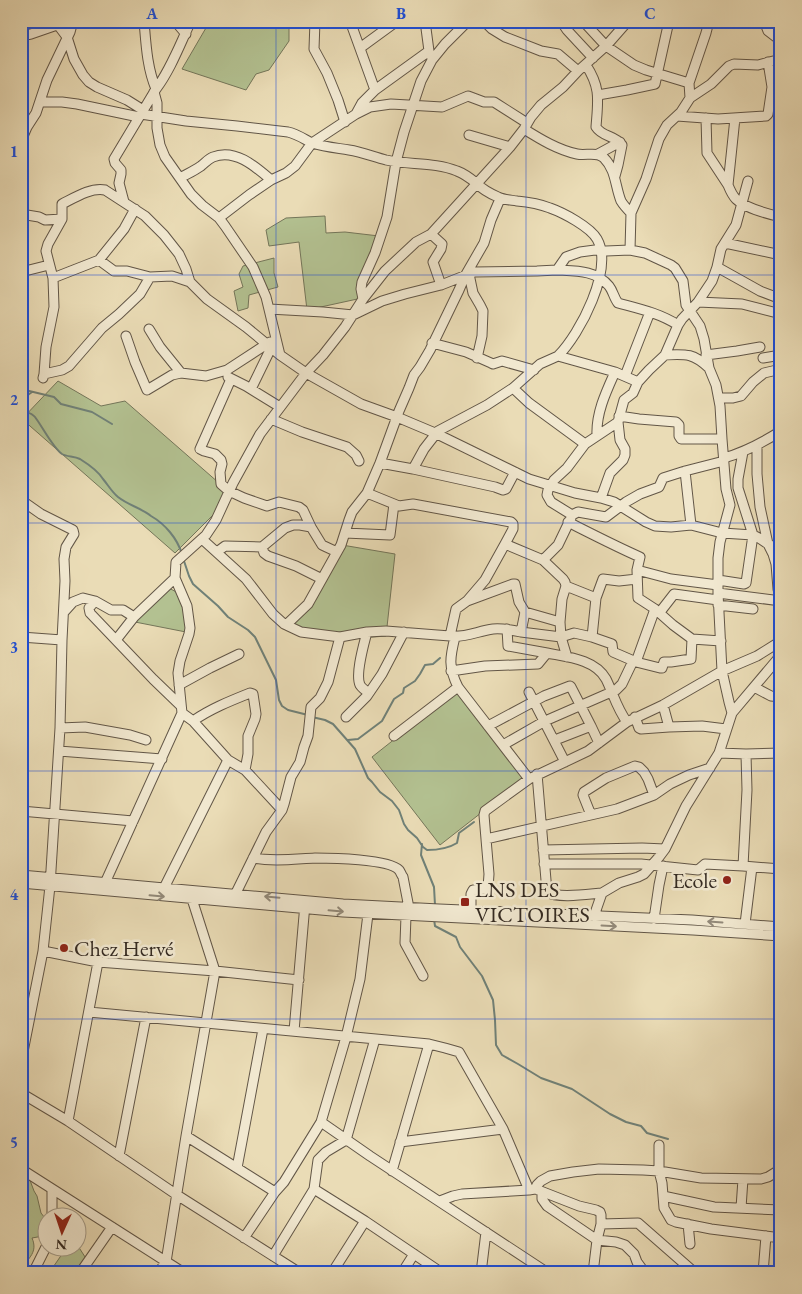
<svg xmlns="http://www.w3.org/2000/svg" width="802" height="1294" viewBox="0 0 802 1294" font-family="'EB Garamond',serif">
  <style>
    .green { fill: #b3c191; stroke: #74765a }
    .lines { fill: none; stroke-linecap: round; stroke-linejoin: round }
    .stream { stroke: #708178; stroke-width: 2 }
    .minor-casing { stroke: #625647; stroke-width: 11 }
    .minor { stroke: #f1e8d0; stroke-width: 9 }
    .oneway { stroke: #928979 }
    .grid { fill: none; stroke: #1d4ed8; stroke-width: 1; stroke-opacity: 0.55 }
    .poi-dot { fill: #8f2418; stroke: #f1e8d0; stroke-width: 2 }
    .labels { text-anchor: middle; stroke-width: 5; stroke-linejoin: round; paint-order: stroke }
    .poi-label { font-size: 22px; fill: #342a22; stroke: #f1e8d0; text-anchor: start }
    .neatline { fill: none; stroke: #1d4ed8; stroke-width: 2 }
    .grid-label { font-size: 16px; text-anchor: middle; font-weight: bold; fill: #1d4ed8 }
  </style>
  <rect width="100%" height="100%" fill="#eadcb6"/>
  <filter id="stains"><feTurbulence type="fractalNoise" baseFrequency=".004" numOctaves="4"/><feColorMatrix values="0 0 0 0 .2 0 0 0 0 .09 0 0 0 0 .02 0 0 0 .5 -.17"/></filter>
  <radialGradient id="worn" r=".72"><stop offset=".6" stop-color="#630" stop-opacity="0"/><stop offset="1" stop-color="#630" stop-opacity=".3"/></radialGradient>
  <!-- green -->
  <path class="green" d="M210 21H289V41L269 70 256 74 246 90 182 69Z
    M325 216 326 233 345 232 379 236 362 298 307 310 299 242 269 246 266 230 286 218Z
    M274 258V273L278 287 249 295 248 308 238 311 234 291 243 287 239 274 243 266Z
    M58 381 101 406 125 401 227 490 216 512 175 553 22 419Z
    M342 545 395 554 386 636 348 639 289 625 312 604Z
    M169 588 178 593 186 618V632L135 622Z
    M458 689 527 777 440 845 372 757Z
    M21 1170 28 1175 34 1191 37 1196 41 1213 48 1222 47 1229 43 1236 32 1238C38 1252 29 1258 21 1268Z
    M78 1246 87 1260 78 1273H49L67 1247Z"/>
  <g class="lines">
    <!-- stream -->
    <path class="stream" d="M21 389 54 397 61 404 92 412 112 424
      M21 400 32 392
      M21 410C26 412 32 413 35 417 42 426 53 448 62 454 67 457 74 456 80 459 88 464 98 471 103 479 108 485 112 492 118 497 128 505 141 508 151 516 165 524 177 538 182 554
      M183 558 189 576 193 584 218 606 228 617 248 630 255 637 276 680 279 700 282 706 288 710 308 715
      M312 717 325 720 333 724 355 749 368 778 372 782 380 792 392 801 399 810 404 824 408 830 417 838 423 847 427 850C437 850 449 848 457 843L459 833 474 822
      M348 740 358 739 382 721 394 699 403 693 404 688 415 681 420 674 425 665 433 664 440 658
      M422 844 421 855 434 887 435 905
      M434 919 435 926 456 937 460 947 482 976 493 1000 495 1020 496 1045 502 1055 518 1064 541 1078 572 1089 610 1114 626 1122 641 1126 647 1133 668 1139"/>
    <defs>
      <path id="minor" d="M55 21 67 37 74 59 83 75 89 82 97 87 127 100 143 110
        M144 21C146 44 147 68 156 89
        M175 21 186 34
        M315 21 314 49 327 73 338 100 345 122
        M350 21 375 90
        M425 21 429 51 430 55
        M484 21 492 29 505 37 541 51 558 54 578 71
        M561 21 567 30 593 58
        M583 21 606 46 634 65 646 70 689 83
        M769 21 766 26 768 31 781 41
        M21 36 31 34 57 25
        M360 48 397 21
        M586 65C601 88 598 100 596 127 602 137 615 135 622 145L618 165 615 176
        M154 92 157 103V128L160 145 165 157 191 194 202 205 219 218 225 226 253 267 266 297 280 355 306 373 361 404 397 417 435 433 529 479 575 493 601 498 614 502 646 522 655 526 671 527 691 525 722 533 753 535 759 538 768 544 781 550
        M598 95 627 90 655 84 669 21
        M690 98 689 83 706 33 709 21
        M41 102H62L77 104 139 117
        M141 114 186 121 237 126 288 132C297 134 304 139 312 143 325 147 337 148 349 150 362 152 374 157 386 160 409 165 435 162 457 171 465 174 470 178 476 183 482 189 491 194 498 197 504 200 511 200 517 201 528 202 540 204 550 208 564 213 590 227 597 239 614 269 580 334 558 356
        M356 114 370 107 391 104 442 107 468 96 484 102H494L527 123
        M677 116 718 119 766 116 768 114 772 87 768 62
        M706 118 707 153 728 185
        M735 118 728 185C730 190 732 195 736 199 745 208 768 214 781 217
        M524 129C540 139 558 150 577 154 586 156 597 151 604 158 616 170 615 186 621 201 624 206 627 209 631 213
        M469 135 510 147
        M21 141 27 127 36 113 47 80 70 32 73 21
        M598 154 620 142
        M180 178C187 174 194 171 201 166 205 163 208 159 213 157 235 148 256 167 271 180
        M124 202 119 183 121 174V170L115 163 114 159 156 89C171 69 180 44 191 21
        M21 214 39 217 45 220 62 219
        M219 218 249 195 271 180 286 173 295 166 312 143 356 114 362 103 375 90 429 51
        M431 234 442 244 441 249 433 262 441 285
        M725 243 781 255
        M630 250 631 213 646 179 659 139 667 125 681 112 690 98 711 84 729 66 734 64 758 65 781 59
        M99 260 114 271H127L150 277 172 276 190 282 207 299 246 327 280 355
        M717 267 760 291 781 299
        M557 270C576 271 596 270 609 286 613 291 614 298 618 303 640 309 659 313 678 325L665 355 649 370 638 382 633 393 624 400 618 422 585 444 567 468 554 480 548 490 547 495 551 502 572 515 578 512 606 517 626 502 640 494 659 487 663 478 685 471 724 461
        M21 272 49 265
        M469 274 473 293 480 305 483 311 482 336 477 358
        M53 278 99 260 124 229 135 209
        M363 299 361 289 362 282 375 253 387 217 396 162 404 132 421 81 432 60 445 44 468 21
        M698 302 742 304 781 314
        M269 309 323 312 353 315
        M353 315 382 301 405 294 441 285 474 272 537 271 557 270 566 257 580 252 595 250 606 251 630 250 645 253 671 265 675 268 683 281 686 305 700 326 704 339 709 368 716 385 720 406 722 439 726 489 730 505 720 542 718 558V593L722 671 729 702 732 713
        M678 325 682 319 698 302 712 281 717 267 721 249 736 225 748 181
        M149 329 160 347 181 373
        M126 336 135 362 147 390 172 375 181 373 206 376 227 370 270 342
        M432 343 466 352 491 363 493 364 502 361 534 370
        M665 355C686 354 693 353 709 368
        M706 355 737 351 760 347
        M763 358 781 355
        M44 374 46 347 54 307 53 278 46 251 48 244 62 219V204C74 198 91 187 105 190L145 216 164 235 179 254 186 269 190 282
        M625 376 650 312
        M228 377 246 386 280 407
        M43 378 44 374 62 370 69 366 102 328 119 314 140 294 150 277
        M231 379 200 449 204 451 215 454 221 460 222 464 220 472 221 484 229 491 244 498 267 506 279 502 299 507 303 510 311 527
        M513 388 529 403 585 444
        M251 389 271 348
        M719 398H733L741 396 753 382 764 373 781 369
        M619 416 639 419 676 422 679 425V436L681 439H722
        M271 419 302 432 347 447 356 455 359 461
        M597 435C596 413 606 392 615 372
        M757 446V474L760 507 768 544 773 554 776 564 778 589 781 590
        M724 458C745 452 762 443 781 431
        M380 463 413 469 495 487 503 490 506 489 515 472
        M413 469 424 449 438 431 487 405 513 388 540 364 558 356 615 372 638 382
        M685 471 691 525
        M601 498 610 473 623 460 625 455V449L620 440 618 422
        M21 500 41 514 73 530 74 534 66 547 64 559 65 581 62 640 60 728 50 886 43 951 21 1062
        M568 522C592 534 615 546 640 557L637 570 638 598 655 609 673 625 692 639
        M345 533 390 535 394 504
        M202 539 246 579 273 614 284 624 301 632 340 637 367 632 386 631 450 636 456 609 467 601 485 580 505 544 513 529V524L511 522 413 504 399 506 367 493
        M505 544 543 560 558 545 571 518
        M262 547 264 553 268 556 296 566 322 579
        M217 552 225 546 262 547 285 528 293 525H300L311 527 322 545 337 552
        M543 560 563 579 565 582 566 586 596 598 592 637
        M637 570 671 579 718 585
        M718 580 744 584 746 583 753 535 738 488V479L743 452
        M718 593 781 601
        M596 598 603 579 619 581 637 579
        M95 601 89 608 90 613 153 679 181 706
        M718 605 753 609
        M64 612 73 602 83 598 95 601 111 610H123L134 617
        M525 612 560 622 561 637 567 657
        M660 612 674 594 718 600
        M560 622 562 599 566 586
        M286 625 308 604 341 545 349 520 352 512 367 493 380 463 399 411 409 388 414 375 420 367 430 350 459 290 465 276 484 243 491 220 500 199
        M507 629 508 646 547 653
        M367 632C364 644 355 674 360 685 362 688 366 691 369 693
        M521 632 561 637 574 633 592 637 612 644 613 652 636 662 660 668H662L664 662H671L691 659 692 639 721 641
        M450 636C465 638 478 631 493 629 503 628 512 630 521 632L525 612 519 602 515 584H513L467 601
        M21 637 62 640
        M455 637C450 657 448 667 458 687L529 779
        M116 640 134 617 175 578
        M636 662 655 609
        M451 671 485 666 538 664 547 653C567 657 595 659 606 679 613 693 617 709 627 722
        M179 685 210 668 239 654
        M754 687 771 696 781 697
        M529 692 565 762
        M663 705 669 727 702 726 726 729
        M182 713 193 721 228 760 245 770 282 810
        M346 717 367 696 382 674 404 632
        M635 717 639 728 641 729 669 727
        M193 721C210 709 230 701 250 693L253 694 256 714 255 719 248 736V754L245 770
        M488 726 544 696 570 686 571 687 591 726 599 743
        M60 728 85 727 130 735 146 740
        M394 736 458 687
        M555 740 591 726
        M503 745 545 721 616 690 622 684 633 661
        M59 751 162 759
        M719 753 746 754 747 790 743 866 781 869
        M746 754 781 753
        M537 774 547 892C558 899 589 894 602 893
        M21 811 133 821
        M591 815 583 795 584 792 606 778 635 766 639 767 644 772 648 779 654 795
        M486 839 484 815 485 811 529 779 588 751 627 722 663 705 722 671 757 656 781 641
        M543 850 642 848 665 849
        M253 858C273 862 295 859 315 858 331 858 389 859 399 870 400 871 402 876 403 877L409 908
        M544 864H641L698 870 705 864 743 866
        M21 875 343 904 439 909 692 920 781 927
        M21 883 343 912 693 930 781 936
        M105 883 182 713 178 673 180 661 189 634 190 628 187 606 175 578 176 562 206 535 216 520 233 483 260 434 306 373 323 355 345 327 363 299 385 271 416 242 431 234 510 147 524 129 531 117 541 105 563 87 578 71 606 46 628 21
        M164 888 228 760
        M236 893 266 832 282 810 284 804 291 777 300 762 304 747 308 736 311 707 320 698 328 682 340 637
        M471 911V894L473 890 487 889 488 888 489 874 486 839 617 809 654 795 670 784 689 775 710 768
        M406 916 405 943 423 976
        M594 916 602 893 619 883 638 877 644 874 659 857 665 849 686 806 719 753 732 713 781 655
        M654 919 659 885 663 866
        M745 924 752 867
        M43 951 98 962 215 971 299 980
        M89 1012C203 1022 316 1034 429 1044L445 1048 459 1052 503 1129 529 1190 462 1194 453 1196 440 1201
        M294 1031 305 904
        M21 1093 68 1121 177 1195 300 1273
        M68 1121 98 962
        M321 1122 370 1156 548 1273
        M186 1136 275 1192
        M400 1142 503 1129
        M659 1145V1171L662 1183 664 1208 671 1220 676 1222 711 1229 781 1238
        M119 1156 146 1017
        M237 1168 263 1029
        M21 1169 184 1273
        M392 1171 429 1044
        M52 1189V1216
        M314 1189 365 1221 442 1273
        M529 1190 535 1189 537 1185 541 1181 550 1176 573 1172 599 1169 643 1170 659 1171 701 1178 761 1179 768 1177 781 1169
        M538 1190 579 1206 596 1210 600 1212 601 1215V1224L597 1240 593 1273
        M542 1192V1199L547 1206 597 1240 616 1242 625 1245 634 1254 637 1262 645 1273
        M663 1196 714 1207 781 1210
        M741 1208 743 1179
        M601 1224 638 1223 695 1273
        M688 1224 690 1244
        M244 1238 275 1192 284 1182 321 1122 346 1037 360 979 368 914
        M273 1256 314 1189 318 1160 326 1152 346 1140 375 1039
        M33 1273 48 1243
        M80 1273 112 1227
        M158 1273 166 1262 186 1136 215 971 192 899
        M332 1273 365 1221
        M402 1273 414 1254
        M481 1273 486 1232
        M763 1273 766 1236"/>
    </defs>
    <!-- minor casing -->
    <use href="#minor" class="minor-casing"/>
    <!-- minor -->
    <use href="#minor" class="minor"/>
  </g>
  <!-- one-way arrows -->
  <defs><path id="oneway-shaft" d="M-6 0H5M1.5-3L5.5 0L1.5 3" fill="none" stroke-width="1.6" stroke-linecap="round" stroke-linejoin="round" transform="scale(1.25)"/></defs>
  <g class="oneway">
    <use href="#oneway-shaft" transform="translate(157 896) rotate(5)"/>
    <use href="#oneway-shaft" transform="translate(272 897) rotate(-175)"/>
    <use href="#oneway-shaft" transform="translate(336 911) rotate(5)"/>
    <use href="#oneway-shaft" transform="translate(715 922) rotate(-176)"/>
    <use href="#oneway-shaft" transform="translate(609 926) rotate(3)"/>
  </g>
  <!-- grid -->
  <path class="grid" d="M276 21V1273M526 21V1273M21 275H781M21 523H781M21 771H781M21 1019H781"/>
  <!-- markers -->
  <g class="poi-dot">
    <circle cx="727" cy="880" r="5"/>
    <rect x="460" y="897" width="10" height="10" rx="2.5"/>
    <circle cx="64" cy="948" r="5"/>
  </g>
  <g class="labels">
    <!-- poi labels -->
    <g class="poi-label">
      <text x="717" y="888" text-anchor="end">Ecole</text>
      <text x="475" y="897">LNS DES<tspan x="475" dy="25">VICTOIRES</tspan></text>
      <text x="74" y="956">Chez Hervé</text>
    </g>
  </g>
  <!-- margin -->
  <rect width="802" height="1294" fill="none" stroke="#eadcb6" stroke-width="55"/>
  <!-- north arrow -->
  <g transform="translate(62 1232) rotate(183)"><circle r="24" fill="#f1e8d0" stroke="#a59c8a"/>
  <path d="M0-4L9 19L0 12L-9 19Z" fill="#8f2418"/>
  <text y="-8" font-size="14" font-weight="bold" text-anchor="middle" fill="#342a22">N</text>
  </g>
  <rect x="28" y="28" width="746" height="1238" class="neatline"/>
  <g class="grid-label">
    <text x="152" y="19">A</text>
    <text x="401" y="19">B</text>
    <text x="650" y="19">C</text>
    <text x="14" y="157">1</text>
    <text x="14" y="405">2</text>
    <text x="14" y="653">3</text>
    <text x="14" y="900">4</text>
    <text x="14" y="1148">5</text>
  </g>
  <rect width="100%" height="100%" filter="url(#stains)"/>
  <rect width="100%" height="100%" fill="url(#worn)"/>
</svg>
